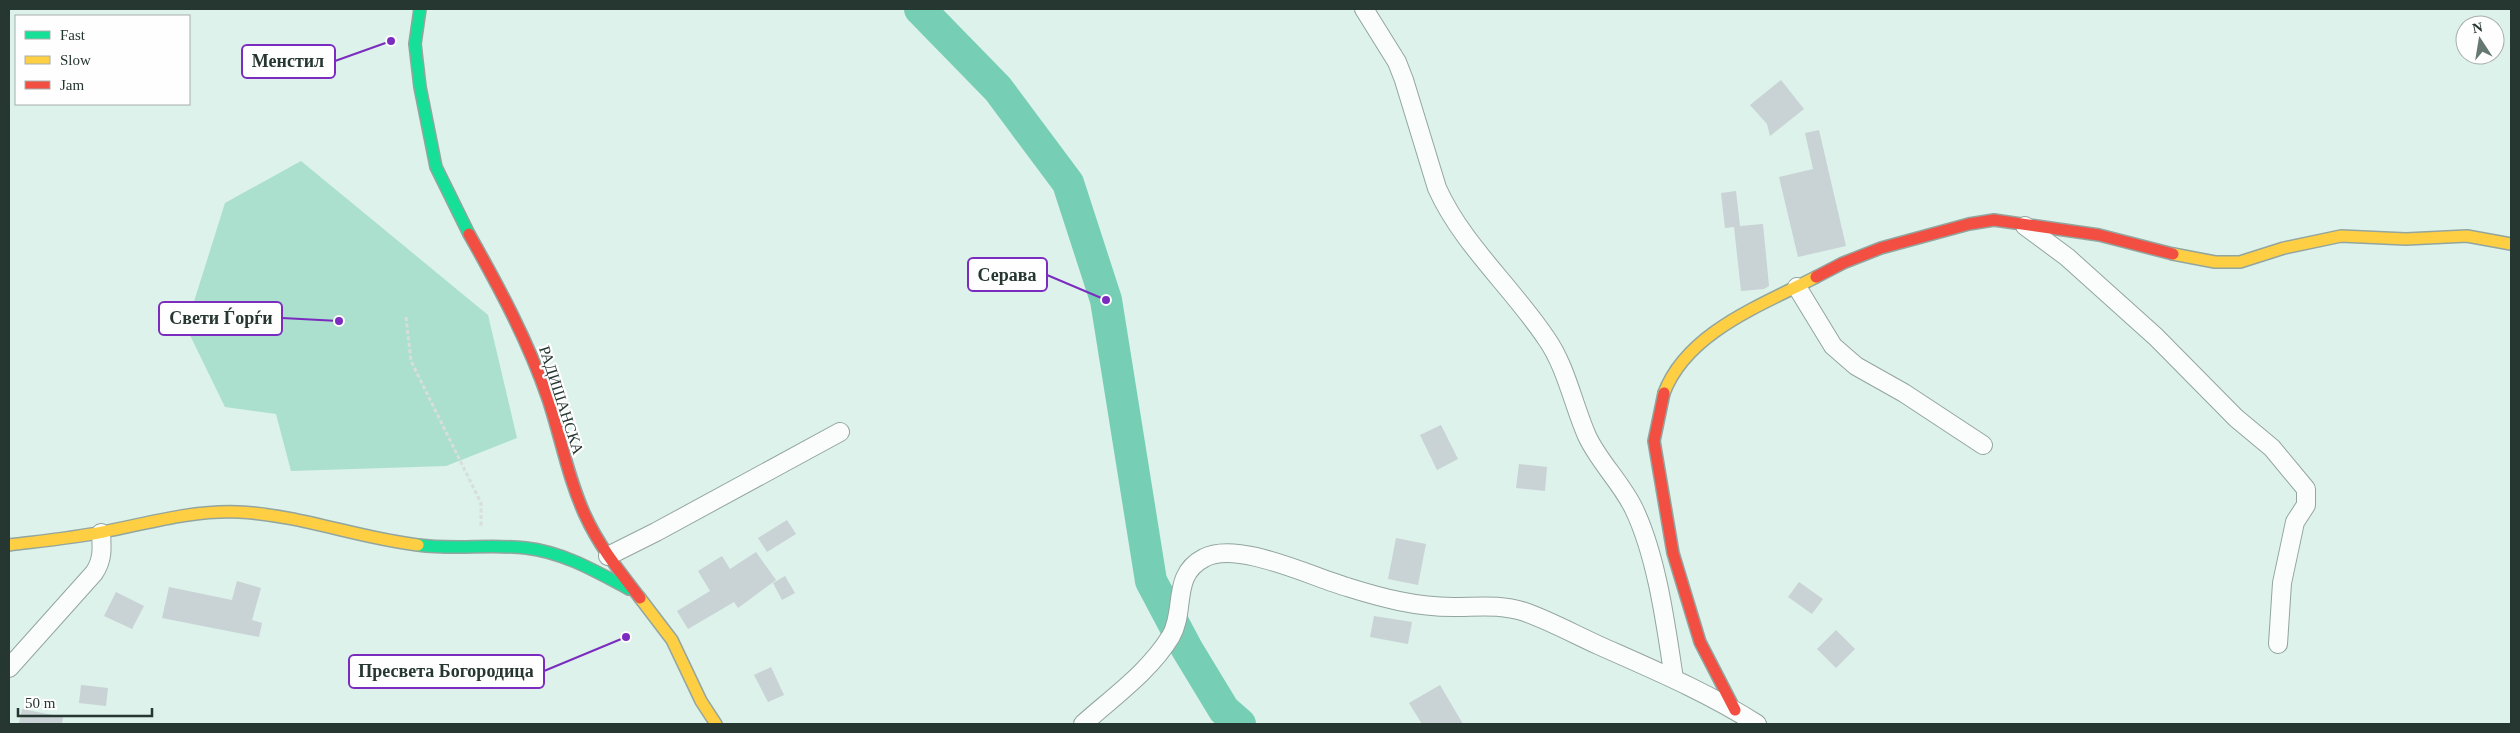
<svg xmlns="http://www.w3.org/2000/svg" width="2520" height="733" viewBox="0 0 2520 733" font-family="'Times New Roman',serif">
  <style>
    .green { fill: #abdfce }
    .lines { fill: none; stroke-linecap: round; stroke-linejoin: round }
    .river { stroke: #76ceb5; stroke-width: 32 }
    .building { fill: #c9d2d4 }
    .street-casing { stroke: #93a59f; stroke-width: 20 }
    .fast-casing { stroke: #93a59f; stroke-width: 14 }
    .slow-casing { stroke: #93a59f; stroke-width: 14 }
    .jam-casing { stroke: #93a59f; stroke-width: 14 }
    .path { stroke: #d7dedc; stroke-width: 3; stroke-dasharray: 4 2.5; stroke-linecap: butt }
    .street { stroke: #fafdfc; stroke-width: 18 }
    .fast { stroke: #16e098; stroke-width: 11 }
    .slow { stroke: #ffcf43; stroke-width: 11 }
    .jam { stroke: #f24e42; stroke-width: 11 }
    .labels { text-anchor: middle; stroke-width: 4.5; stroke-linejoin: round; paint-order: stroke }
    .street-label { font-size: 16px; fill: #263631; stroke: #fefefe }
    .leader { fill: none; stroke: #7b2cbf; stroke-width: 2 }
    .callout-dot { fill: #7b2cbf; stroke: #fefefe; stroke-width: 2 }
    .callout { fill: #fefefe; stroke: #7b2cbf; stroke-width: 2 }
    .callout-label { font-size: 18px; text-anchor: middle; font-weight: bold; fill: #263631 }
  </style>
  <rect width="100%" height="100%" fill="#dcf2ea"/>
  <!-- green -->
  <path class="green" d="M301 161 488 315 517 438 446 466 291 471 276 414 225 407 186 327 225 203Z"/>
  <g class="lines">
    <!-- river -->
    <path class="river" d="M920 9 998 89 1068 183 1106 300 1151 581 1187 649 1224 710 1240 724"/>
  </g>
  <!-- building -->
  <path class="building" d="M1781 80 1804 109 1770 136 1767 124 1750 105Z
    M1819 130 1846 246 1798 257 1779 177 1813 169 1805 133Z
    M1736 191 1740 226 1763 224 1769 286 1764 289 1741 291 1734 227 1725 228 1721 193Z
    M1441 425 1458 459 1437 470 1420 435Z
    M1519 464 1547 467 1545 491 1516 488Z
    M787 520 796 534 767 552 758 538Z
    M1396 538 1426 544 1418 585 1388 579Z
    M756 552 776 580 738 608 734 602 688 629 677 611 710 591 698 571 722 556 730 569Z
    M785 576 795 593 782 600 773 583Z
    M237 581 261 588 252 620 262 623 259 637 162 618 169 587 232 600Z
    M1799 582 1823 599 1812 614 1788 597Z
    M116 592 144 606 132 629 104 616Z
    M1374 616 1412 622 1408 644 1370 637Z
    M1836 630 1855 649 1836 668 1817 649Z
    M771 667 784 695 768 702 754 675Z
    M81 685 108 688 106 706 79 703Z
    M1440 685 1463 724H1422L1409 703Z
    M22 709 63 717 62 724 19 723Z"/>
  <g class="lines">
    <defs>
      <path id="street" d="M1364 9 1397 62 1404 80 1437 188C1462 244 1512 287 1546 338 1566 366 1573 404 1587 436 1599 462 1621 482 1634 509 1657 557 1666 626 1674 679
        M2025 226 2067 257 2156 337 2236 418 2272 448 2306 489V505L2295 522 2282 583 2278 644
        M1797 287 1833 346 1856 366 1904 393 1983 445
        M608 556 656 532 840 432
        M9 668 94 573C103 560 102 548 101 533
        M1083 724C1113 697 1150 671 1171 636 1186 610 1171 575 1204 558 1237 540 1312 577 1347 587 1382 598 1416 607 1453 607 1479 607 1500 604 1525 612 1550 621 1574 634 1598 645 1652 669 1707 692 1757 724"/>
      <path id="fast" d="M420 9 415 44 420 87 436 167 469 234
        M418 545C454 550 490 544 526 548 563 552 597 572 629 589"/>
      <path id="slow" d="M2173 254 2215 262H2240L2284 248 2341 236 2406 239 2467 236 2511 244
        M1664 393C1687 332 1762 305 1816 277
        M9 545C41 541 72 538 103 532 149 523 192 510 239 512 300 515 358 538 418 545
        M640 598 672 640 701 701 716 724"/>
      <path id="jam" d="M469 234C499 287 528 341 548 399 561 438 568 478 585 515 599 546 620 572 640 598
        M1816 277 1843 263 1881 248 1969 224 1994 220 2099 235 2173 254
        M1664 393 1654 441 1673 553 1700 642 1735 710"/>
    </defs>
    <!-- street casing -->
    <use href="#street" class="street-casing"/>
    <!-- fast casing -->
    <use href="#fast" class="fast-casing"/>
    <!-- slow casing -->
    <use href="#slow" class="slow-casing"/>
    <!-- jam casing -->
    <use href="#jam" class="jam-casing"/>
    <!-- path -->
    <path class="path" d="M406 317 411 361 481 503V527"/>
    <!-- street -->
    <use href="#street" class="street"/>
    <!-- fast -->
    <use href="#fast" class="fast"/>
    <!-- slow -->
    <use href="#slow" class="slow"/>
    <!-- jam -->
    <use href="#jam" class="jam"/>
  </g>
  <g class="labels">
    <!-- street labels -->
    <g class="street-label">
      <text transform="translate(562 400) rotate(72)" y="6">РАДИШАНСКА</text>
    </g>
  </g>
  <!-- callouts -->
  <path class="leader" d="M391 41L335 61M1106 300L1047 275M339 321L282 318M626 637L544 671"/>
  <g class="callout-dot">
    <circle cx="391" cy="41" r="5"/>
    <circle cx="1106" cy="300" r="5"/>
    <circle cx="339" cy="321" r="5"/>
    <circle cx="626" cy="637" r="5"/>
  </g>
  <g class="callout">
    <rect x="242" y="45" width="93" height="33" rx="5"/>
    <rect x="968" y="258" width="79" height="33" rx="5"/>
    <rect x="159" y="302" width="123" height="33" rx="5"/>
    <rect x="349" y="655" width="195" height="33" rx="5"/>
  </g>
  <g class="callout-label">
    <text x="288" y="67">Менстил</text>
    <text x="1007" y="281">Серава</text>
    <text x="221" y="324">Свети Ѓорѓи</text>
    <text x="446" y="677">Пресвета Богородица</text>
  </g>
  <!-- border -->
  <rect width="2520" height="733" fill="none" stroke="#263631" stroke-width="20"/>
  <!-- legend -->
  <rect x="15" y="15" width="175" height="90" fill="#fefefe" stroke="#a8aeac"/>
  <rect x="25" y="31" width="25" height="8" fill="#16e098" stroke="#a8aeac"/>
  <text x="60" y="40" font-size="15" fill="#263631">Fast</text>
  <rect x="25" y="56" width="25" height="8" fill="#ffcf43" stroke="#a8aeac"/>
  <text x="60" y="65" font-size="15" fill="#263631">Slow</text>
  <rect x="25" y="81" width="25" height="8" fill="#f24e42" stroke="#a8aeac"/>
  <text x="60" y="90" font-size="15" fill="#263631">Jam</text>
  <!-- north arrow -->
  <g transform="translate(2480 40) rotate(348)"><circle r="24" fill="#fefefe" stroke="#a8aeac"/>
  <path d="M0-4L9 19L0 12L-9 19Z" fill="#667872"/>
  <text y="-8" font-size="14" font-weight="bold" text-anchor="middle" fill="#263631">N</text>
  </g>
  <!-- scale -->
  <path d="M18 708v8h134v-8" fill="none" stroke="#263631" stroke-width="2.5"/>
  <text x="25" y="708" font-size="15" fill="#263631" stroke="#fefefe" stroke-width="4" paint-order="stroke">50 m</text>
</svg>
